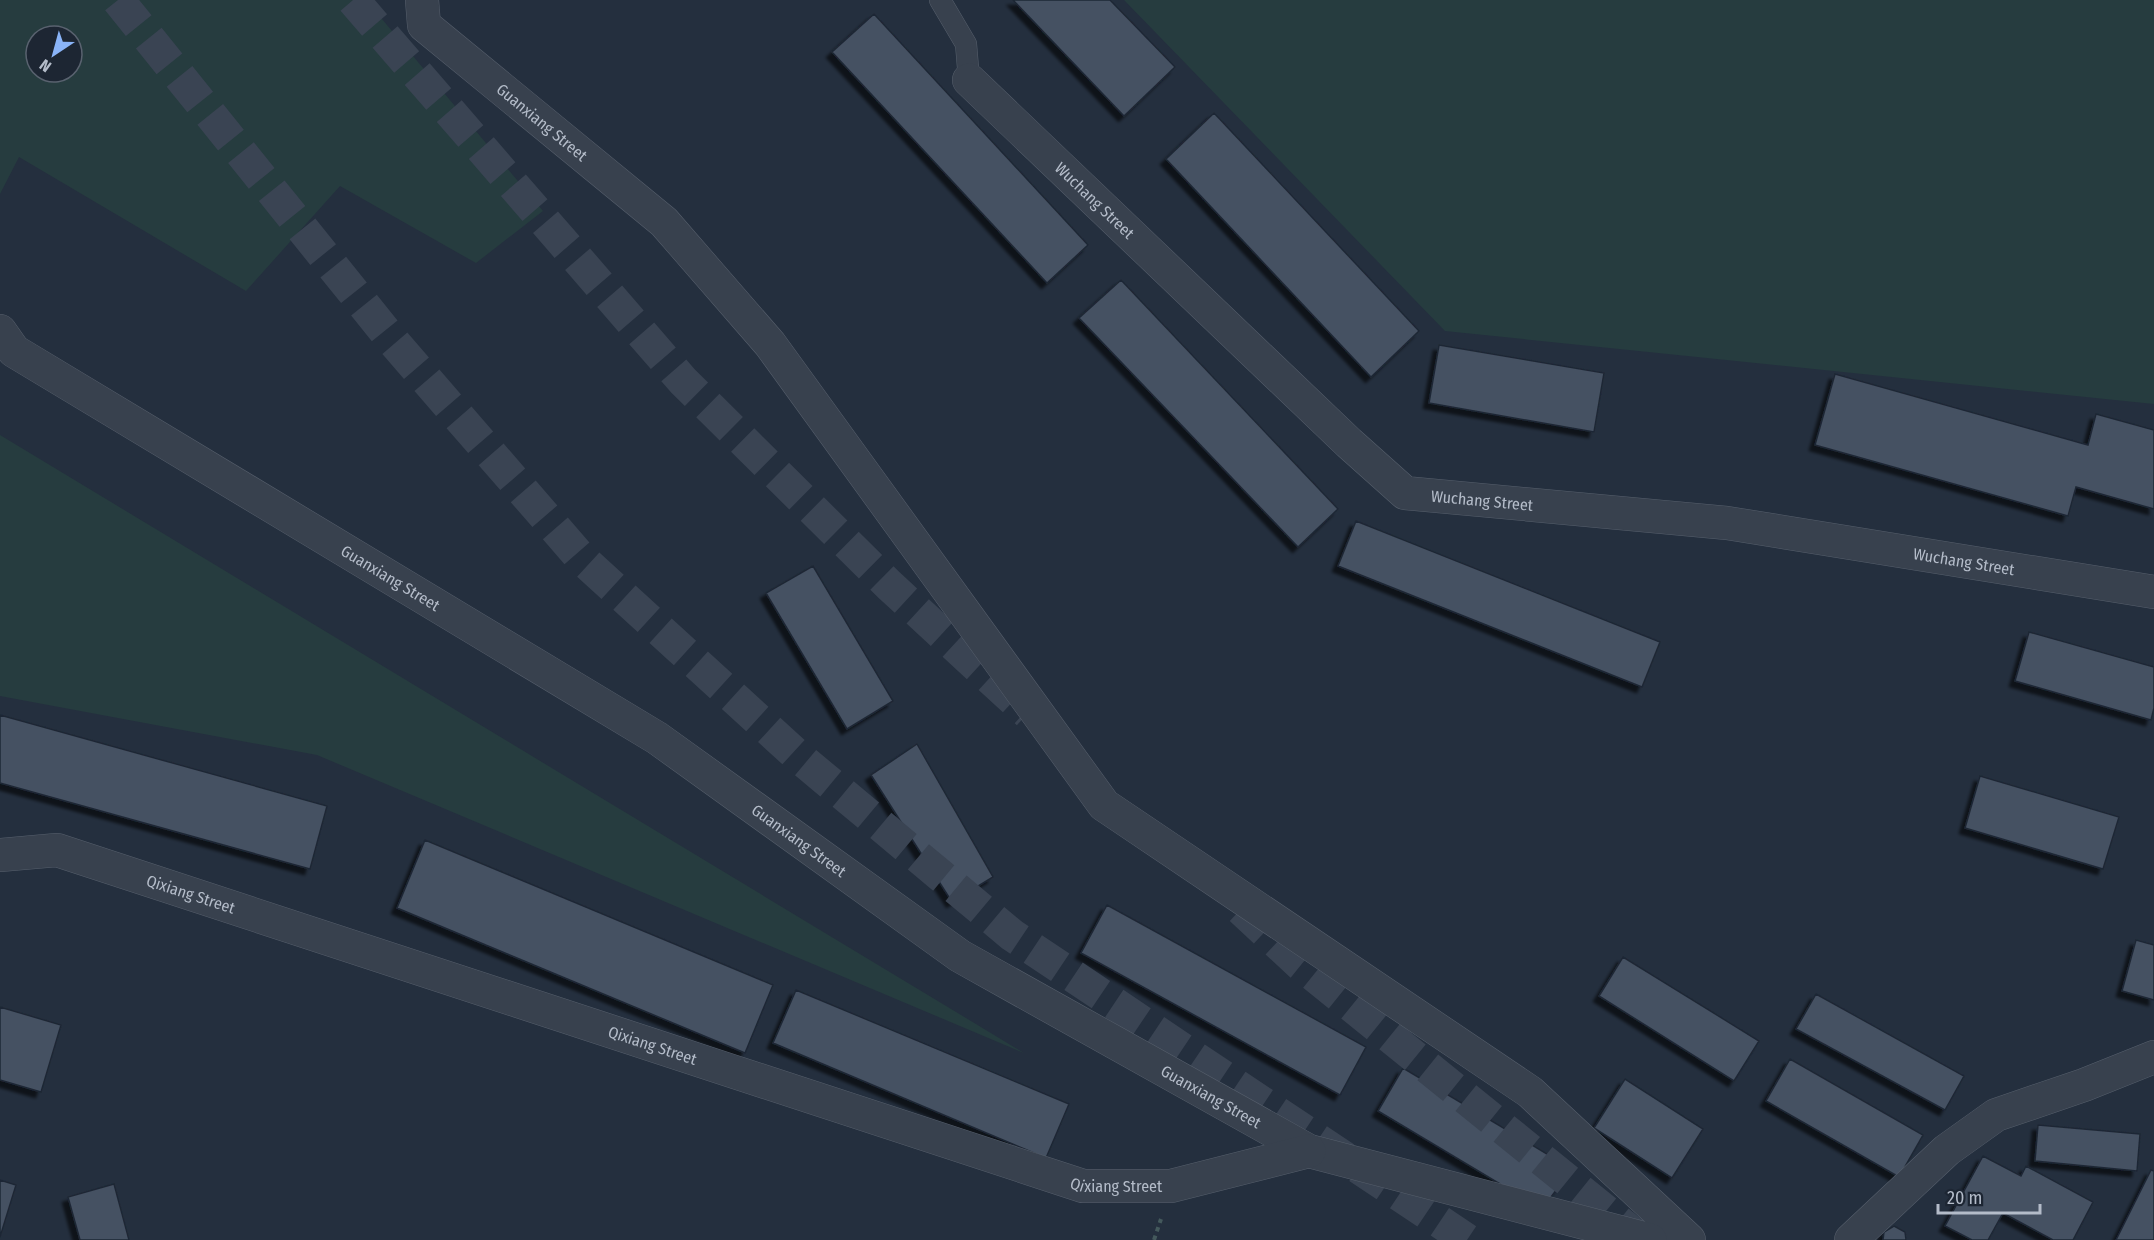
<svg xmlns="http://www.w3.org/2000/svg" width="2154" height="1240" viewBox="0 0 2154 1240" font-family="'Fira Sans Condensed',sans-serif">
  <style>
    .green { fill: #263c3f; fill-rule: evenodd }
    .building { fill: #455162; stroke: #1f2835; stroke-width: 1.5; filter: url(#shadow) }
    .lines { fill: none; stroke-linecap: round; stroke-linejoin: round }
    .primary-tunnel { stroke: #3a4453; stroke-width: 33; stroke-dasharray: 33 16; stroke-linecap: butt }
    .service-casing { stroke: #565f6c; stroke-width: 22 }
    .minor-casing { stroke: #565f6c; stroke-width: 34 }
    .path { stroke: #44595c; stroke-width: 4; stroke-dasharray: 4.5 4.5; stroke-linecap: butt }
    .service { stroke: #38414e; stroke-width: 21 }
    .minor { stroke: #38414e; stroke-width: 33 }
    .labels { text-anchor: middle; stroke-width: 4.5; stroke-linejoin: round; paint-order: stroke }
    .street-label { font-size: 16px; fill: #b4bcc9; stroke: #1d2633 }
  </style>
  <defs>
    <filter id="shadow"><feDropShadow dx="-5.5" dy="5.5" stdDeviation="1.5" flood-color="#0009"/></filter>
  </defs>
  <rect width="100%" height="100%" fill="#242f3e"/>
  <!-- green -->
  <path class="green" d="M0 0H366L543 211 476 263 340 186 246 291 19 157 0 194ZM36 36H72V72H36Z
    M1124 0H2154V404L1445 331Z
    M0 435 1024 1053 317 755 0 696Z"/>
  <!-- building -->
  <path class="building" d="M1013 0H1110L1175 67 1124 116Z
    M874 14 1088 245 1047 283 832 52Z
    M1214 113 1419 331 1371 377 1166 159Z
    M1121 280 1338 509 1298 547 1079 318Z
    M1439 345 1604 373 1594 432 1429 403Z
    M1835 374 2088 445 2096 414 2154 430V509L2076 487 2068 516 1815 445Z
    M1356 521 1660 642 1642 687 1338 566Z
    M813 566 893 701 847 729 766 593Z
    M2029 632 2154 667V708L2151 720 2015 681Z
    M0 715 327 806 310 869 0 783Z
    M917 744 993 877 952 902 871 775Z
    M1980 776 2119 817 2103 869 1965 828Z
    M425 840 773 985 745 1053 397 908Z
    M1107 905 1366 1047 1340 1095 1081 953Z
    M2136 940 2154 945V1000L2122 991Z
    M1623 957 1759 1041 1734 1081 1599 996Z
    M796 990 1069 1104 1046 1158 773 1043Z
    M1816 994 1964 1076 1945 1110 1796 1029Z
    M0 1007 61 1025 41 1092 0 1080Z
    M1790 1059 1923 1135 1899 1177 1766 1101Z
    M1403 1068 1572 1169 1542 1209 1378 1111Z
    M1625 1079 1703 1129 1672 1178 1594 1128Z
    M2038 1125 2140 1134 2137 1171 2035 1161Z
    M1983 1156 2021 1176 2026 1166 2093 1202 2073 1240H2053L2003 1213 1988 1240H1972L1945 1226Z
    M2151 1170 2154 1171V1240H2116Z
    M0 1180 16 1185 0 1237Z
    M114 1184 129 1240H80L68 1197Z
    M1894 1226 1905 1232 1906 1240H1883L1884 1232Z"/>
  <g class="lines">
    <!-- primary-tunnel -->
    <path class="primary-tunnel" d="M118 0 392 340 581 558 800 758 1012 935 1467 1240
      M353 0 683 381 889 585 1028 713
      M1241 909 1300 964 1640 1239"/>
    <defs>
      <path id="service" d="M940 0 966 44 969 80"/>
      <g id="minor">
        <path id="s1" d="M422 0 424 25 664 222 770 344 1104 805 1530 1092 1689 1240"/>
        <path id="s2" d="M969 80 1349 443 1405 493 1727 523 2154 592"/>
        <path id="s3" d="M0 331 14 351 657 738 960 956 1309 1151 1650 1240"/>
        <path id="s4" d="M0 855 57 850 1083 1186H1171L1309 1151"/>
        <path d="M1851 1240 1947 1150 1996 1115 2084 1085 2154 1057"/>
      </g>
    </defs>
    <!-- service casing -->
    <use href="#service" class="service-casing"/>
    <!-- minor casing -->
    <use href="#minor" class="minor-casing"/>
    <!-- path -->
    <path class="path" d="M1154 1240 1161 1219"/>
    <!-- service -->
    <use href="#service" class="service"/>
    <!-- minor -->
    <use href="#minor" class="minor"/>
  </g>
  <g class="labels">
    <!-- street labels -->
    <g class="street-label">
      <text dy="6" stroke="none"><textPath href="#s1" startOffset="178">Guanxiang Street</textPath></text>
      <text dy="6" stroke="none"><textPath href="#s2" startOffset="174">Wuchang Street</textPath></text>
      <text dy="6" stroke="none"><textPath href="#s2" startOffset="678">Wuchang Street</textPath></text>
      <text dy="6" stroke="none"><textPath href="#s2" startOffset="1164">Wuchang Street</textPath></text>
      <text dy="6" stroke="none"><textPath href="#s3" startOffset="464">Guanxiang Street</textPath></text>
      <text dy="6" stroke="none"><textPath href="#s3" startOffset="950">Guanxiang Street</textPath></text>
      <text dy="6" stroke="none"><textPath href="#s4" startOffset="198">Qixiang Street</textPath></text>
      <text dy="6" stroke="none"><textPath href="#s4" startOffset="684">Qixiang Street</textPath></text>
      <text dy="6" stroke="none"><textPath href="#s3" startOffset="1436">Guanxiang Street</textPath></text>
      <text dy="6" stroke="none"><textPath href="#s4" startOffset="1170">Qixiang Street</textPath></text>
    </g>
  </g>
  <!-- north arrow -->
  <g transform="translate(54 54) rotate(216)"><circle r="28" fill="#1d2633" stroke="#59626f" stroke-width="1.5"/>
  <path d="M0-4.5L10 22L0 15L-10 22Z" fill="#8ab4f8"/>
  <text y="-9" font-size="16" font-weight="bold" text-anchor="middle" fill="#b4bcc9">N</text>
  </g>
  <!-- scale -->
  <path d="M1938 1204v9h102v-9" fill="none" stroke="#b4bcc9" stroke-width="3"/>
  <text x="1947" y="1204" font-size="18" fill="#b4bcc9" stroke="#1d2633" stroke-width="4.5" paint-order="stroke">20 m</text>
</svg>
